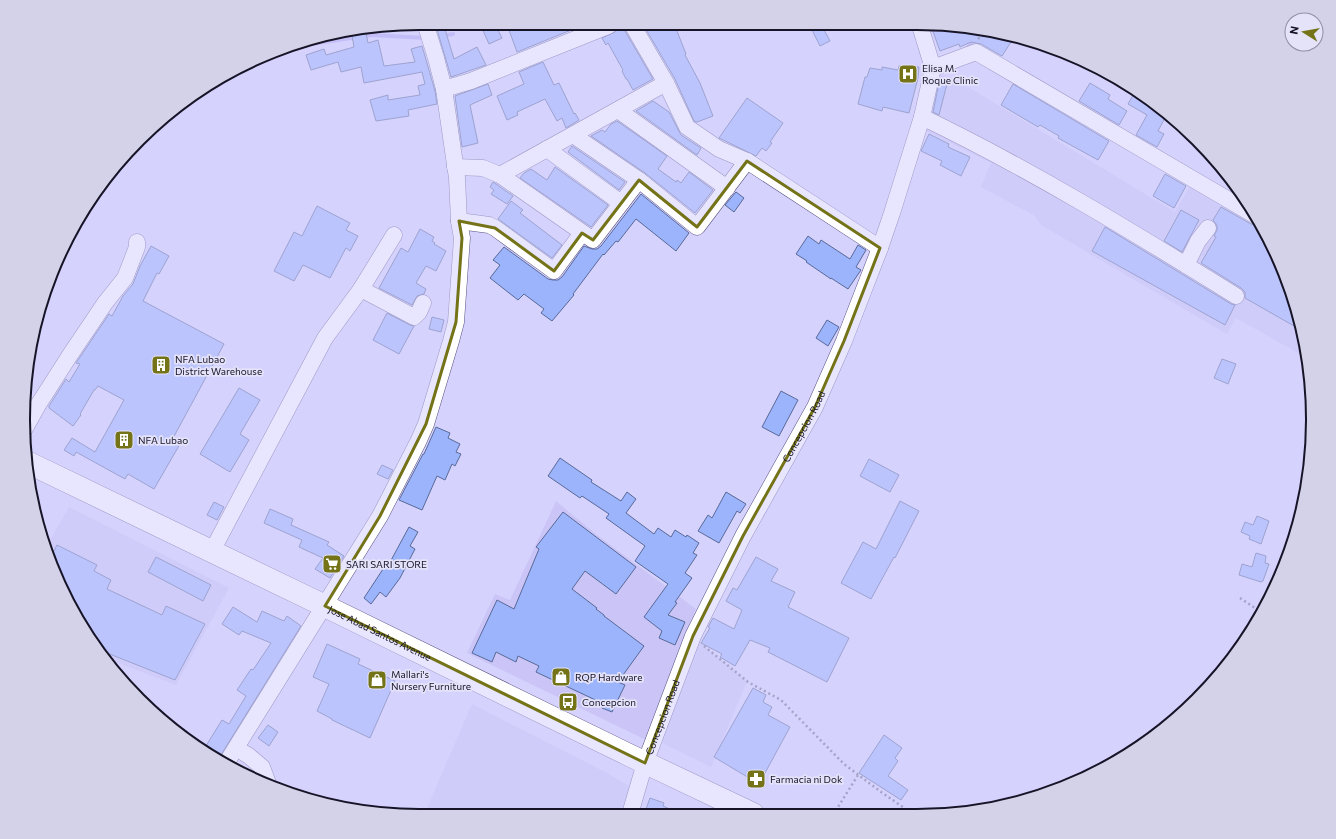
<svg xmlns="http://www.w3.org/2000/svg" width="1336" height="839" viewBox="0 0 1336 839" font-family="Commissioner,sans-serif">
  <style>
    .built { fill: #cac5f6 }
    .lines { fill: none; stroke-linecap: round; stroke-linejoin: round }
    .stream { stroke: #afa6f2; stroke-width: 4 }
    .building { fill: #9bb4fc; stroke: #596997 }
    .minor-casing { stroke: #585180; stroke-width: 17 }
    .highway-casing { stroke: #585180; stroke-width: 23 }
    .path { stroke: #6d6a88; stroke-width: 2.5; stroke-dasharray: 2 3; stroke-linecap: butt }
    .minor { stroke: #fff; stroke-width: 16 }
    .highway { stroke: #fff; stroke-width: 22 }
    .marked { fill: none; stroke: #747318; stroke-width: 3; stroke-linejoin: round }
    .labels { text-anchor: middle; stroke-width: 3.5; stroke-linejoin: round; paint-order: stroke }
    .poi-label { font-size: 10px; fill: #171427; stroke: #e4e3f9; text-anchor: start }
    .street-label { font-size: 10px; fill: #171427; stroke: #e4e3f9 }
    .rim { fill: none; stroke: #171427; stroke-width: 2 }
  </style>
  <rect width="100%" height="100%" fill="#d6d2fe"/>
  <!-- built -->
  <path class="built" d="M939 75 953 78 1175 212 1192 183 1260 221 1292 292 1307 358 1236 318 1227 334 1041 225 1035 216 981 187 991 163 924 130Z
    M556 501 597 535 696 609 685 635 650 728 648 741 467 653 495 594 510 600Z
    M69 507 229 588 176 685 105 658 90 640 64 595 46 547Z
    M699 641 747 681 711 767 664 744 662 740Z
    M472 704 607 773 629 786 631 794 625 814 425 813Z"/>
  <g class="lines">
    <!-- stream -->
    <path class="stream" d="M442 36 453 34
      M283 48 372 35 425 38
      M965 50 976 39"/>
  </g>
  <!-- building -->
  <path class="building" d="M436 26H444L454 59 477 47 486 65 451 77Z
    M481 26H496L502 38 489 44Z
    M518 26H581L517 52 509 30Z
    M617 26H624L625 31 653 79 633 90 627 79H626L622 71 623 70 608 43 606 45 602 38 615 32Z
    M644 26H675L686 54 685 55 700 83 713 116 697 122 694 121 675 79Z
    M810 26H822L830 41 820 46Z
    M931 26H968L1013 39 1002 56 981 44 971 42 960 47 959 44 940 51Z
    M365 27 368 43 378 40 384 66 415 62 411 49 422 46 435 91 437 104 408 110 409 116 376 121 370 100 388 95V100L420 95 418 86 425 84 422 72 364 83 361 67 341 72 338 62 311 70 306 55 324 49 326 55 354 47 351 30Z
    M543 62 554 85 559 83 574 114 575 113 579 120 566 128 562 118 557 121 545 99 517 112 518 115 507 120 497 96 524 84 519 72Z
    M899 66 919 67 918 78 909 113 883 107 882 111 858 104 865 77H867L870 68 882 70V67L898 70Z
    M939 83 947 84 939 115 933 112Z
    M1090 83 1110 95 1108 99 1127 111 1119 125 1079 101Z
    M488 84 492 95 470 105 478 143 462 147 455 96Z
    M1013 84 1109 141 1098 160 1058 138 1059 136 1040 125 1038 127 1001 105Z
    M1135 92 1158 105 1167 114 1158 131 1164 134 1157 147 1136 135 1147 115 1128 104Z
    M747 98 783 123 770 142 772 143 766 151 762 148 756 156 719 138Z
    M653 101 669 112 681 135 701 148 697 155 636 111Z
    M617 121 667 156 658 169 676 182 677 180 681 183 689 172 713 190 695 213 645 173 591 136 602 130 605 132 611 124Z
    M929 134 949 144 948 147 970 157 961 176 940 165 942 161 921 151Z
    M572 146 625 182 619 190 568 152Z
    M555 167 608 205 591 227 520 178 524 173 531 169 547 180Z
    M1165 174 1186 186 1174 208 1153 196Z
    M493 182 513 196 507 204 491 194 494 190 490 187Z
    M736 192 744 198 734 212 725 205Z
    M641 194 689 233 676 251 636 219 618 242 616 241 604 255 603 254 573 294 574 295 552 321 541 313 544 309 524 294 518 300 490 278 500 265 493 260 504 247 548 279 553 280H558L562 277 584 246 592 249H597L601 246Z
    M511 201 523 210 520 213 562 245 552 258 498 219Z
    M317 206 350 223 346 230 358 236 350 251 346 248 330 278 303 265 294 281 274 271 294 232 302 236Z
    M1221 207 1251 224 1262 226 1292 292 1301 330 1245 298V292L1241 288 1201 263 1216 237 1214 236 1217 230V225L1213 220Z
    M1181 210 1199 220 1182 252 1164 241Z
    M1105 227 1231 304 1235 305 1225 325 1092 251Z
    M420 229 434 237 432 241 435 243 434 244 446 251 436 271 426 266 416 283 426 289 424 294 417 296 412 305 379 288 401 248 408 252Z
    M808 236 819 244 821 240 850 259 858 245 866 250 856 267 861 270 848 289 831 278V279L806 262 807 261 796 254Z
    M151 246 169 256 159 274 157 273 143 301 224 344 172 440 180 444 154 489 128 474 125 479 76 452 74 456 64 450 72 438 95 452 124 400 98 386 95 390H94L80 414 81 415 73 426 49 408V406L66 379 69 382 80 364 76 363 109 314 112 316 123 296 133 284 140 266Z
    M387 313 410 325 414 326 399 354 373 340Z
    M432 317 444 320 441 332 429 329Z
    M827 320 839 327 828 346 816 338Z
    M1222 359 1236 364 1228 384 1214 378Z
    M239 388 260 400 240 434 249 440 230 472 200 454Z
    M781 391 798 400 779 436 762 427Z
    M436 427 450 433 448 438 460 444 456 452 461 454 455 466 452 464 445 480 437 476 422 510 399 500 423 454H424Z
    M560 458 592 480 591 482 621 501 627 492 636 499 626 513 654 534 658 528 671 537 675 530 686 537 687 535 699 543 693 553 697 555 685 573 692 578 675 602 677 603 668 615 685 622 675 645 659 638 662 631 644 617 668 584 635 561 645 546 606 518 609 514 582 496 580 498 548 476Z
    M869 459 899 475 890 492 860 476Z
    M382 465 393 470 388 479 377 474Z
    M726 492 746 504 740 513 737 511 719 543 698 531 708 515 712 518Z
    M900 501 919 511 895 558 894 557 871 599 841 583 863 542 876 549Z
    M214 502 224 507 217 520 207 515Z
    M270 509 293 519 291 525 329 542 327 545 344 556 330 578 315 569 323 558 299 547 302 540 264 523Z
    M563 512 636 567 616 594 585 571 572 589 597 608 596 609 604 615V616L644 646 618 682 625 685 612 712 602 708 604 704 536 672 539 666 518 656 516 662 496 652 492 662 472 653 497 600 514 609 539 549 536 547Z
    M1257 516 1269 521 1261 544 1249 539 1250 536 1241 532 1245 522 1253 525Z
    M409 527 418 532 410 546 415 549 400 578 386 597 380 592 371 604 364 598 387 563 389 564Z
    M57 545 97 565 94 571 111 580 107 589 162 615 166 606 205 624 175 680 97 649 90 640 83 627 86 619 75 614 64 595 46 547 54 551Z
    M1256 553 1266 556 1265 563 1269 564 1263 581 1261 582 1239 575 1242 564 1252 567Z
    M156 557 211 585 203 601 148 572Z
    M756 557 778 569 771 581 795 592 788 607 849 638 827 682 768 652 770 648 750 640 735 666 720 657 722 654 701 643 710 628 708 627 713 618 734 629 742 610 726 601 733 588 737 590Z
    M233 607 257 622 262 611 284 621 287 616 301 626 219 758 204 749 222 720 229 724 246 696 237 690 251 669 253 670 271 643 242 631 239 635 222 624Z
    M327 644 360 659 358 664 395 681 370 738 332 720V719L317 711 329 684 313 677Z
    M753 688 766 695 763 702 772 707 768 715 790 727 759 784 714 757Z
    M268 725 278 732 269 746 258 738Z
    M884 735 902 748 895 758 898 761 888 776 908 790 901 800 859 773Z
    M650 798 664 803 663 806 681 814H651L645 812Z"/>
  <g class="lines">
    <defs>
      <g id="minor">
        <path d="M633 26 666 83 687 127 719 149 747 161 880 248"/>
        <path d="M933 68 976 52 1256 216"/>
        <path d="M444 89 471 81 608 26"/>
        <path d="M618 110 727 188"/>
        <path d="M922 117C1030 169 1133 232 1236 296"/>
        <path d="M573 135 639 180 697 227 747 161"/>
        <path d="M547 149 621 203"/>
        <path d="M455 167 483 168 500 175 593 240 639 180"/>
        <path d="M500 175 666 83"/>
        <path d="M459 221 489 225 495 228 554 271 582 233"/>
        <path d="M1186 265 1198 241 1208 228"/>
        <path d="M361 289 394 235"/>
        <path d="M24 430 38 405 70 355 105 303 125 278 137 247V242"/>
        <path d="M212 551 325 338 361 289 414 317 419 312 423 303"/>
        <path d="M236 748 249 756 262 767 269 786"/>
        <path d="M227 762 380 516 418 442 426 424 451 341 456 322 462 238 459 221 457 178 444 89 436 58 426 26"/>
        <path id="s1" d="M630 814 645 763 693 636 743 536 815 407 844 341 880 248 892 213 922 117 933 68 920 26"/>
      </g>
      <g id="highway">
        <path id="s2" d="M29 463 325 606 629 755 753 814"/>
      </g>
    </defs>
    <!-- minor casing -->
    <use href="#minor" class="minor-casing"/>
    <!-- highway casing -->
    <use href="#highway" class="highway-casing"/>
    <!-- path -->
    <path class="path" d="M978 39 986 31
      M1240 598 1261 612
      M704 646 748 682 781 700 844 764 881 792 910 812
      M833 815 858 775"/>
    <!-- minor -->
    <use href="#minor" class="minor"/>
    <!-- highway -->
    <use href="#highway" class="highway"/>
  </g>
  <!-- marked area -->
  <path d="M0 0H1336V839H0ZM747 161 880 248 844 341 815 407 743 536 693 636 645 763 325 606 380 516 426 424 456 322 462 238 459 221 495 228 554 271 582 233 593 240 639 180 697 227Z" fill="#d6d2fe" fill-opacity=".55" fill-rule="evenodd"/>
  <path class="marked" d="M747 161 880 248 844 341 815 407 743 536 693 636 645 763 325 606 380 516 426 424 456 322 462 238 459 221 495 228 554 271 582 233 593 240 639 180 697 227Z"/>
  <!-- icons -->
  <defs>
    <symbol id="hospital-square" viewBox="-11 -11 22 22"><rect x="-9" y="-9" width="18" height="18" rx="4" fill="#747318" stroke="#e4e3f9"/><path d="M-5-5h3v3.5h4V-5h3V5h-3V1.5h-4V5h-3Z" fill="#fff"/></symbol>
    <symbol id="building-square" viewBox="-11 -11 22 22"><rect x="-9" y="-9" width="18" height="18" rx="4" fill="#747318" stroke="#e4e3f9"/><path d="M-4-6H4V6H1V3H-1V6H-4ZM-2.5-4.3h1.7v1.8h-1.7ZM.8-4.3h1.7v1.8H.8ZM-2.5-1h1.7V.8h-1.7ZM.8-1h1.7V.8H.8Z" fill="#fff"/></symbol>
    <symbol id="supermarket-square" viewBox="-11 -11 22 22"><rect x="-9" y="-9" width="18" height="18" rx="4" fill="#747318" stroke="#e4e3f9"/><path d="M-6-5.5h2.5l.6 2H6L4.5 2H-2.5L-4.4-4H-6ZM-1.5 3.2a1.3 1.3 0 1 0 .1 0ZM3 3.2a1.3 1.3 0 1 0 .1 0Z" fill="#fff"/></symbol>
    <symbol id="shop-square" viewBox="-11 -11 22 22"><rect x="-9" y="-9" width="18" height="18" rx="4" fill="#747318" stroke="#e4e3f9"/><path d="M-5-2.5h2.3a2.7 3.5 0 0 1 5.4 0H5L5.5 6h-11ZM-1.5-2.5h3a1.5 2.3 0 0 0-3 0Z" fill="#fff"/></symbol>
    <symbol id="bus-square" viewBox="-11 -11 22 22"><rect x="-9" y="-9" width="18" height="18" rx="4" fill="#747318" stroke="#e4e3f9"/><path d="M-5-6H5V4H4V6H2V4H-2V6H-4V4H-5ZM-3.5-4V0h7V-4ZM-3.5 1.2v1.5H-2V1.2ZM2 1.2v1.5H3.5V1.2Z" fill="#fff"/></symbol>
    <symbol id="pharmacy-square" viewBox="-11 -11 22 22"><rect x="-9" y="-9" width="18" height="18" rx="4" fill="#747318" stroke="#e4e3f9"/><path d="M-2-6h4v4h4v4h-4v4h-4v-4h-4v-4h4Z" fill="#fff"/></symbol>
  </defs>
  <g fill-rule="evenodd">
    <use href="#hospital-square" x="897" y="63" width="22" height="22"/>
    <use href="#building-square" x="150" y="354" width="22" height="22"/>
    <use href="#building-square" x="113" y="429" width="22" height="22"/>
    <use href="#supermarket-square" x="321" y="553" width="22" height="22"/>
    <use href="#shop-square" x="550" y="666" width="22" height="22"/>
    <use href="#shop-square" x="366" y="669" width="22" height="22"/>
    <use href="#bus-square" x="557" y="691" width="22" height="22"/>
    <use href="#pharmacy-square" x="745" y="768" width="22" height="22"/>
  </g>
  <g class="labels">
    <!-- poi labels -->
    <g class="poi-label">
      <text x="922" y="72">Elisa M.<tspan x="922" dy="12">Roque Clinic</tspan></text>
      <text x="175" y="363">NFA Lubao<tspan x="175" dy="12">District Warehouse</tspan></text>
      <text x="138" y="444">NFA Lubao</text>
      <text x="346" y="568">SARI SARI STORE</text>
      <text x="391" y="678">Mallari's<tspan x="391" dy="12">Nursery Furniture</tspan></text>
      <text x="575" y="681">RQP Hardware</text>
      <text x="582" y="706">Concepcion</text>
      <text x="770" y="783">Farmacia ni Dok</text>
    </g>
    <!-- street labels -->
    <g class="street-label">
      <text dy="4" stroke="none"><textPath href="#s1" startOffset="426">Concepcion Road</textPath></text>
      <text dy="4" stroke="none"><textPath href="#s2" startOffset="390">Jose Abad Santos Avenue</textPath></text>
      <text dy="4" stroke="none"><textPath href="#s1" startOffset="102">Concepcion Road</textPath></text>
    </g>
  </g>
  <!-- crop -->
  <path d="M0 0H1336V839H0ZM419 30H917A389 389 0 0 1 1306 419V420A389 389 0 0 1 917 809H419A389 389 0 0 1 30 420V419A389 389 0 0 1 419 30Z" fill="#d4d2e8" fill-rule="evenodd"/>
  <path class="rim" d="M419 30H917A389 389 0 0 1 1306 419V420A389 389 0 0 1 917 809H419A389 389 0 0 1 30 420V419A389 389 0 0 1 419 30Z"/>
  <!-- north arrow -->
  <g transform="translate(1304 32) rotate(281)"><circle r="19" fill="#e4e3f9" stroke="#9290a5"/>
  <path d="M0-3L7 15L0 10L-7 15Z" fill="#747318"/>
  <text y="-6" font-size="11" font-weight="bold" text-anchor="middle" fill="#171427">N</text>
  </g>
</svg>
